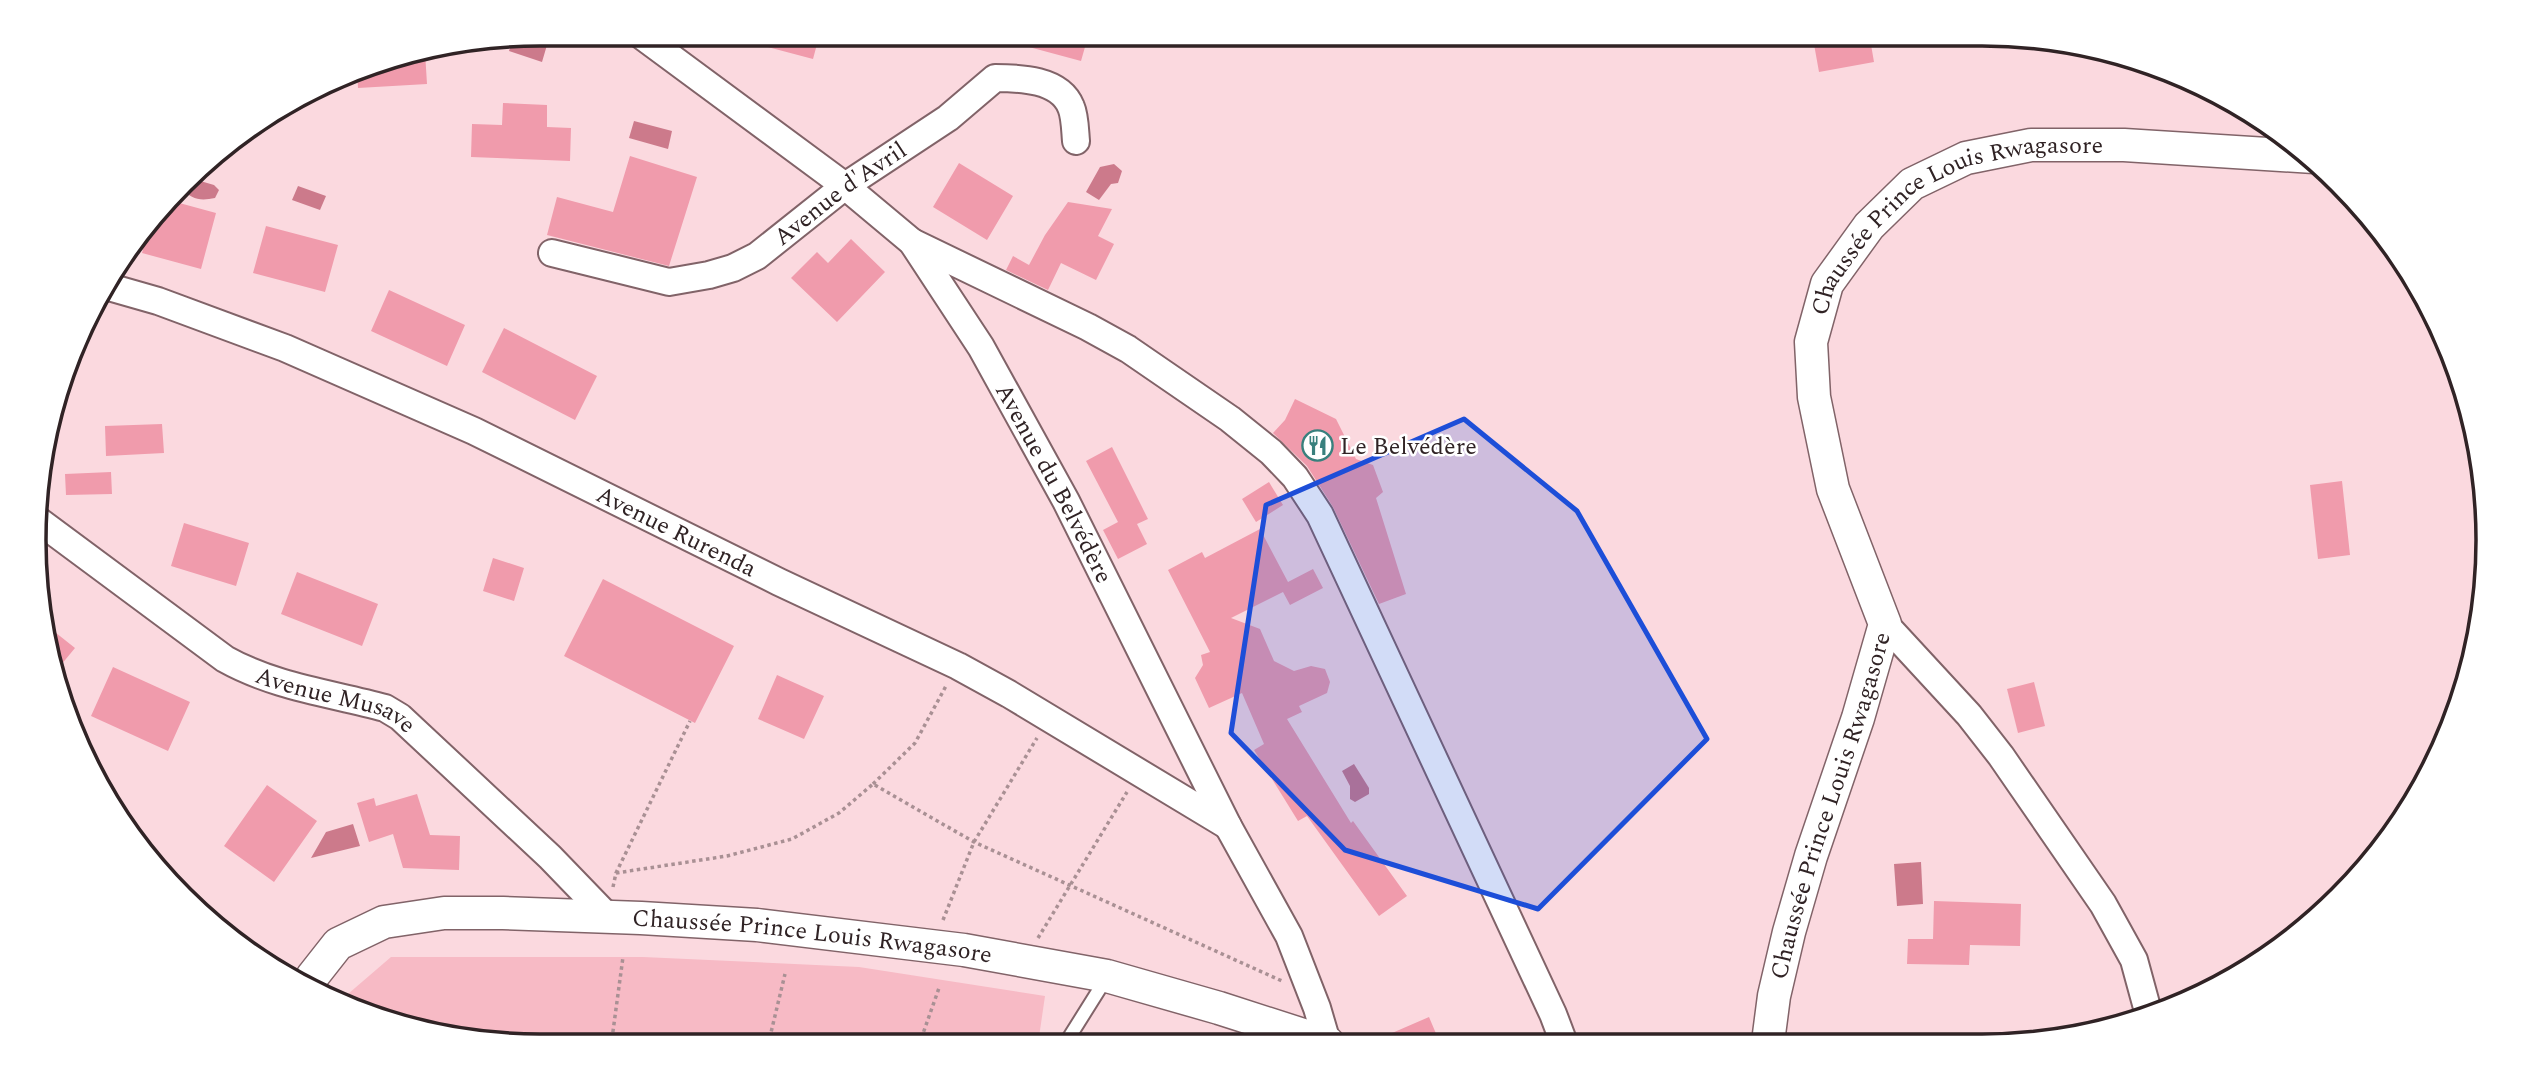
<svg xmlns="http://www.w3.org/2000/svg" width="2522" height="1079" viewBox="0 0 2522 1079" font-family="Spectral,serif">
  <style>
    .green { fill: #f7bac5 }
    .water { fill: #cc7a8b }
    .building { fill: #f09bac }
    .lines { fill: none; stroke-linecap: round; stroke-linejoin: round }
    .service-casing { stroke: #816368; stroke-width: 16 }
    .minor-casing { stroke: #816368; stroke-width: 30 }
    .tertiary-casing { stroke: #816368; stroke-width: 35 }
    .path { stroke: #a99094; stroke-width: 3.5; stroke-dasharray: 3.5 3.5; stroke-linecap: butt }
    .service { stroke: #fff; stroke-width: 12 }
    .minor { stroke: #fff; stroke-width: 26 }
    .tertiary { stroke: #fff; stroke-width: 32 }
    .marked { fill: #1d4ed8; fill-opacity: 0.2; stroke: #1d4ed8; stroke-width: 5; stroke-linejoin: round }
    .labels { text-anchor: middle; stroke-width: 5; stroke-linejoin: round; paint-order: stroke }
    .street-label { font-size: 24px; fill: #302325; stroke: #fff }
    .poi-label { font-size: 24px; fill: #302325; stroke: #fff; text-anchor: start }
    .rim { fill: none; stroke: #302325; stroke-width: 3.5 }
  </style>
  <rect width="100%" height="100%" fill="#fbd9df"/>
  <!-- green -->
  <path class="green" d="M391 957H643L859 967 1045 996 1038 1044 540 1046 376 1019 341 1000Z"/>
  <!-- water -->
  <path class="water" d="M521 36 547 45 542 62 509 51 513 38Z
    M634 121 672 131 668 149 629 138Z
    M1114 164 1122 171 1118 183 1111 184 1099 200 1086 192 1100 167Z
    M190 178 214 185 219 190 215 198C201 201 191 200 182 188Z
    M298 186 326 196 320 210 292 200Z
    M1354 764 1369 788V794L1355 802 1350 799V786L1342 771Z
    M353 824 360 846 311 858 326 832Z
    M1921 862 1923 904 1897 906 1894 864Z"/>
  <!-- building -->
  <path class="building" d="M739 33H820L813 59 738 39Z
    M1000 33H1089L1081 61 999 39Z
    M1812 33H1869L1874 62 1819 72Z
    M425 52 427 84 358 88 357 69 376 60Z
    M503 103 547 105V127L571 128 570 161 471 157 472 124 502 125Z
    M630 156 697 177 669 266 547 235 557 197 613 212Z
    M959 163 1013 196 987 240 933 207Z
    M172 201 216 213 201 269 142 253 149 228Z
    M1068 202 1112 209 1098 236 1114 244 1096 280 1061 263 1048 290 1006 270 1013 256 1029 265 1045 235Z
    M266 226 338 245 325 292 253 273Z
    M851 239 885 272 837 322 791 278 817 252 828 263Z
    M389 290 465 325 447 366 371 331Z
    M504 328 597 376 575 420 482 372Z
    M1295 399 1336 419 1356 459 1373 465 1383 492 1376 498 1406 594 1379 604 1333 507 1307 466 1273 433 1285 420Z
    M162 424 164 453 106 456 105 426Z
    M1112 447 1148 519 1137 524 1147 544 1118 559 1103 530 1118 522 1086 461Z
    M111 472 112 494 66 495 65 474Z
    M2342 481 2350 555 2318 559 2310 485Z
    M1269 482 1283 505 1256 522 1242 499Z
    M184 523 249 543 236 586 171 566Z
    M1260 529 1288 582 1313 569 1323 588 1290 605 1283 592 1231 618 1260 629 1274 661 1294 671 1311 666 1325 669 1330 682 1327 693 1299 706 1302 712 1287 719 1351 823 1353 821 1407 896 1379 916 1307 816 1298 821 1254 750 1264 744 1242 693 1209 708 1195 678 1203 665 1201 655 1210 652 1168 570 1202 552 1205 558Z
    M493 558 524 568 514 601 483 591Z
    M297 572 378 604 362 646 281 614Z
    M603 579 734 646 695 723 564 656Z
    M41 621 75 648 56 671 43 638Z
    M113 667 190 702 168 751 91 716Z
    M777 675 824 696 804 739 758 719Z
    M2034 682 2045 726 2018 733 2007 689Z
    M267 785 317 821 274 882 224 846Z
    M417 794 430 835 460 836 459 870 403 868 393 834 369 842 357 803 374 798 376 806Z
    M1934 901 2021 904 2020 946 1970 945 1969 965 1907 964 1908 939H1933Z
    M1429 1017 1440 1043H1369Z"/>
  <g class="lines">
    <defs>
      <path id="service" d="M1065 1044 1107 977"/>
      <g id="minor">
        <path id="s1" d="M638 33 845 186 912 242 981 347 1066 501 1228 826 1289 936 1317 1008 1327 1042"/>
        <path d="M912 242 1088 327 1128 349 1230 419 1271 452 1295 477 1320 515 1553 1014 1564 1043"/>
        <path id="s2" d="M552 253 669 282 709 275 733 268 757 256 845 186 948 118 995 78C1020 78 1060 79 1071 107 1075 116 1075 130 1076 141"/>
        <path id="s3" d="M102 285 158 301 285 348 474 431 779 582 958 666 1009 694 1228 826"/>
        <path id="s4" d="M35 518 225 659C275 687 330 693 385 708L400 717 550 857 607 916"/>
        <path d="M1885 624 1969 715 2001 756 2103 904 2134 960 2149 1015"/>
      </g>
      <g id="tertiary">
        <path id="s5" d="M311 984 312 977 338 944 384 922 444 913H503L641 918 757 925 964 950 1107 976 1219 1008 1328 1043"/>
        <path id="s6" d="M1768 1042 1774 996 1789 932 1811 856 1858 718 1885 624 1833 489 1814 397 1811 342 1827 284 1869 226 1912 184 1966 158 2031 145H2124L2314 157"/>
      </g>
    </defs>
    <!-- service casing -->
    <use href="#service" class="service-casing"/>
    <!-- minor casing -->
    <use href="#minor" class="minor-casing"/>
    <!-- tertiary casing -->
    <use href="#tertiary" class="tertiary-casing"/>
    <!-- path -->
    <path class="path" d="M873 784 915 743 946 686
      M616 873 727 856 792 839 839 813 873 784 974 842 1282 981
      M613 887 616 873 690 721
      M943 920 974 842 1037 738
      M1038 938 1127 792
      M342 997 355 1007
      M768 1045 785 974
      M919 1045 939 988
      M611 1046 623 957"/>
    <!-- service -->
    <use href="#service" class="service"/>
    <!-- minor -->
    <use href="#minor" class="minor"/>
    <!-- tertiary -->
    <use href="#tertiary" class="tertiary"/>
  </g>
  <!-- marked area -->
  <path class="marked" d="M1464 419 1577 511 1707 739 1538 909 1345 850 1231 733 1266 505Z"/>
  <!-- icons -->
  <defs>
    <symbol id="restaurant-ring" viewBox="-11 -11 22 22"><circle r="9.5" fill="#fff" stroke="#38807d" stroke-width="1.5"/><path d="M-5-6h1v4h1v-4h1v4h1v-4h1v5L-1.5 .5V6h-2V.5L-5-1ZM5-6V6H3V1.5H1.5Q1.5-4 5-6Z" fill="#38807d"/></symbol>
  </defs>
  <g fill-rule="evenodd">
    <use href="#restaurant-ring" x="1300" y="428" width="35" height="35"/>
  </g>
  <g class="labels">
    <!-- street labels -->
    <g class="street-label">
      <text dy="8" stroke="none"><textPath href="#s2" startOffset="317">Avenue d'Avril</textPath></text>
      <text dy="8" stroke="none"><textPath href="#s6" startOffset="938">Chaussée Prince Louis Rwagasore</textPath></text>
      <text dy="8" stroke="none"><textPath href="#s1" startOffset="625">Avenue du Belvédère</textPath></text>
      <text dy="8" stroke="none"><textPath href="#s3" startOffset="626">Avenue Rurenda</textPath></text>
      <text dy="8" stroke="none"><textPath href="#s4" startOffset="355">Avenue Musave</textPath></text>
      <text dy="8" stroke="none"><textPath href="#s6" startOffset="245">Chaussée Prince Louis Rwagasore</textPath></text>
      <text dy="8" stroke="none"><textPath href="#s5" startOffset="530">Chaussée Prince Louis Rwagasore</textPath></text>
    </g>
    <!-- poi labels -->
    <g class="poi-label">
      <text x="1340" y="454">Le Belvédère</text>
    </g>
  </g>
  <!-- crop -->
  <path d="M0 0H2522V1079H0ZM540 46H1982A494 494 0 0 1 2476 540V540A494 494 0 0 1 1982 1034H540A494 494 0 0 1 46 540V540A494 494 0 0 1 540 46Z" fill="#fff" fill-rule="evenodd"/>
  <path class="rim" d="M540 46H1982A494 494 0 0 1 2476 540V540A494 494 0 0 1 1982 1034H540A494 494 0 0 1 46 540V540A494 494 0 0 1 540 46Z"/>
</svg>
